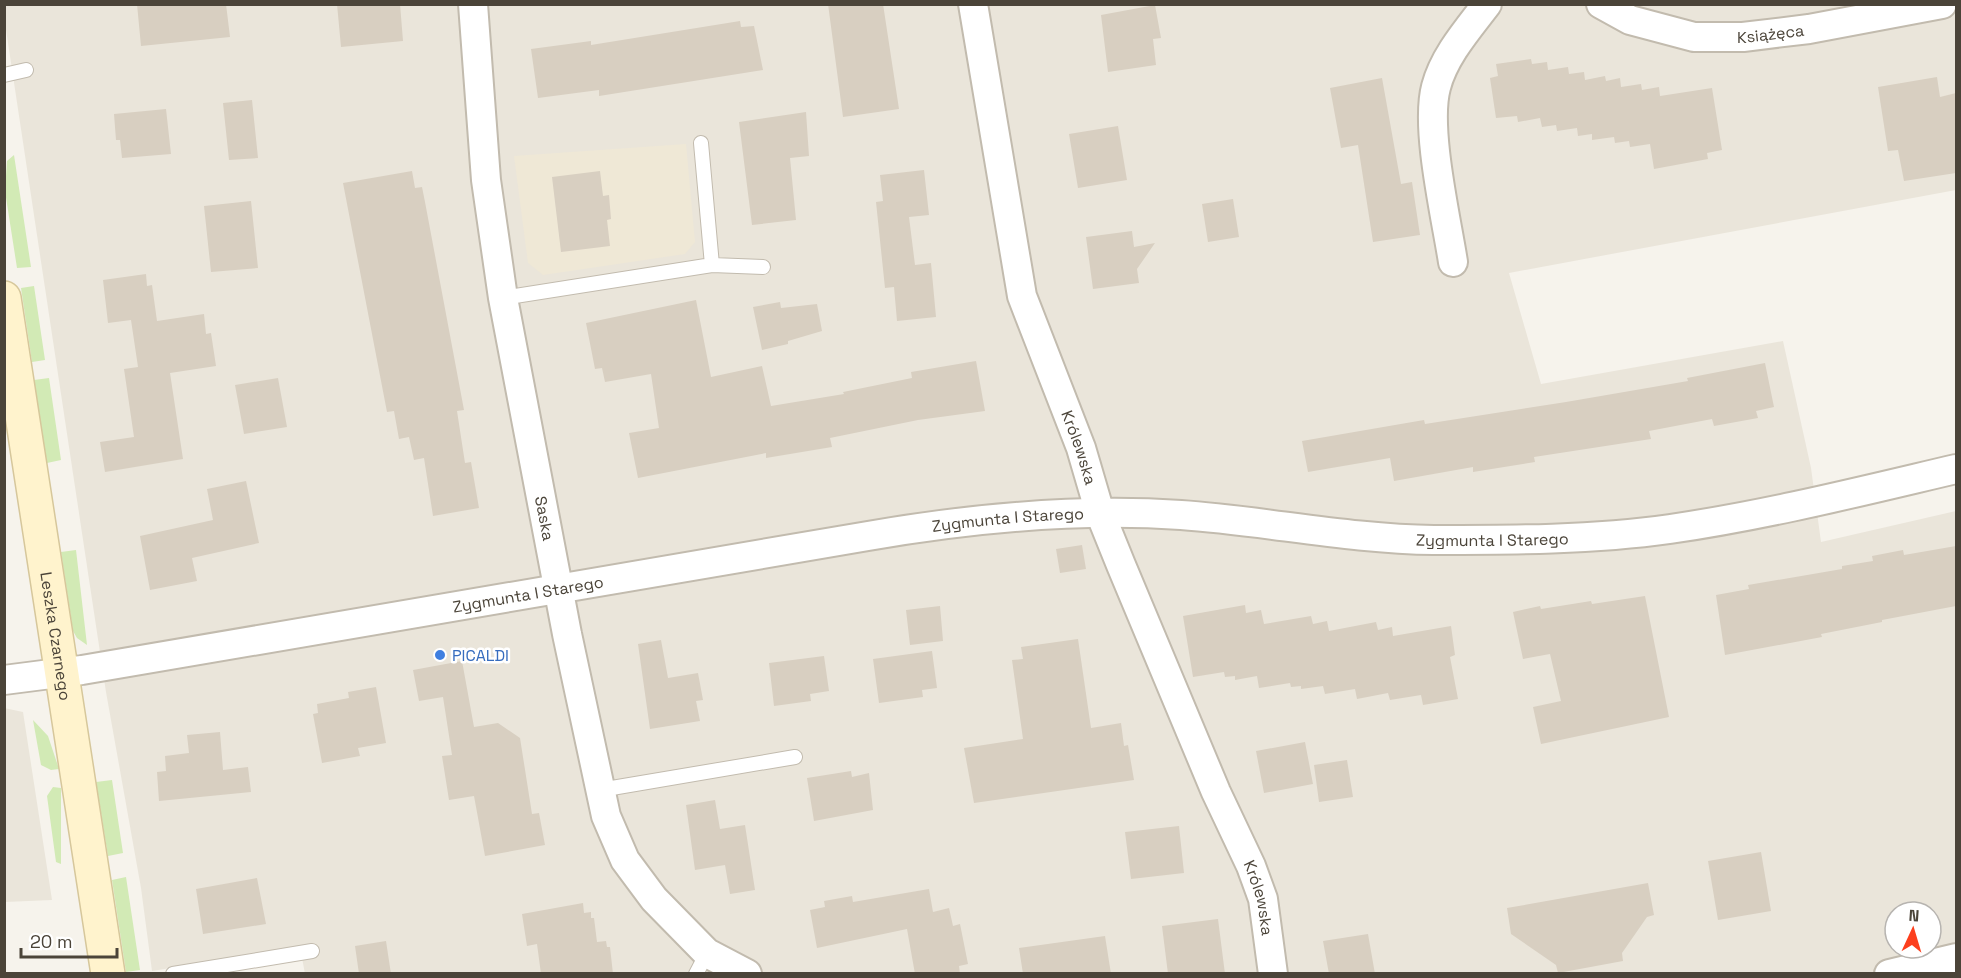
<svg xmlns="http://www.w3.org/2000/svg" width="1961" height="978" viewBox="0 0 1961 978" font-family="'Space Grotesk',sans-serif">
  <style>
    .residential { fill: #eae5da; fill-rule: evenodd }
    .education { fill: #efe8d6 }
    .green { fill: #d2eab5 }
    .building { fill: #d8cfc1 }
    .lines { fill: none; stroke-linecap: round; stroke-linejoin: round }
    .lane-casing { stroke: #c2bbae; stroke-width: 16 }
    .street-casing { stroke: #c2bbae; stroke-width: 32 }
    .secondary-casing { stroke: #d6c79b; stroke-width: 36 }
    .lane { stroke: #fff; stroke-width: 14 }
    .street { stroke: #fff; stroke-width: 28 }
    .secondary { stroke: #fff3cd; stroke-width: 33 }
    .shop-dot { fill: #3f7fe0; stroke: #fff; stroke-width: 2 }
    .labels { text-anchor: middle; stroke-width: 5; stroke-linejoin: round; paint-order: stroke }
    .street-label { font-size: 16px; fill: #4b4439; stroke: #fff }
    .shop-label { font-size: 16px; fill: #366cbe; stroke: #fff; text-anchor: start }
  </style>
  <rect width="100%" height="100%" fill="#f6f3ec"/>
  <!-- residential -->
  <path class="residential" d="M4 5H1956V190L1509 273 1541 384 1783 341 1811 468 1821 542 1956 511V973L305 974 300 947 152 971 141 888 106 692 5 23ZM1895 912H1931V948H1895Z
    M4 708 23 712 52 900 5 902Z"/>
  <!-- education -->
  <path class="education" d="M686 144 695 242 685 254 543 275 528 263 514 156Z"/>
  <!-- green -->
  <path class="green" d="M14 155 31 267 17 268 5 191 7 161Z
    M34 286 45 360 32 362 21 288Z
    M49 378 61 460 47 463 34 380Z
    M76 550 87 645 77 638 73 631 61 552Z
    M33 720 48 736 59 769 51 770 41 765Z
    M112 780 123 853 108 856 96 782Z
    M53 787 61 788V864L56 862 47 796Z
    M126 877 140 970 126 972 112 880Z"/>
  <!-- building -->
  <path class="building" d="M137 4H226L230 37 141 46Z
    M337 4H400L403 41 341 47Z
    M828 4H883L899 109 843 117Z
    M1155 5 1161 38 1153 39 1156 65 1108 72 1101 15Z
    M740 21 741 27 754 26 763 70 599 96V90L538 98 531 49 591 41V45Z
    M1531 59 1532 64 1547 62 1548 70 1568 67 1569 74 1584 72 1585 80 1605 76 1606 81 1620 78 1621 87 1641 84 1642 90 1659 87 1660 96 1712 88 1722 150 1707 153 1708 159 1654 169 1650 144 1630 147 1629 141 1615 143 1614 137 1592 140V134L1578 136 1577 128 1557 131 1556 125 1542 127 1540 118 1518 122 1517 116 1496 118 1490 78 1498 76 1496 64Z
    M1937 77 1940 97 1956 93V173L1904 181 1898 150 1888 151 1878 87Z
    M1382 78 1401 184 1412 182 1420 235 1373 242 1358 145 1341 148 1330 88Z
    M252 100 258 158 229 160 223 103Z
    M166 109 171 154 122 158 120 140H116L114 114Z
    M806 112 809 156 790 158 796 220 752 225 739 122Z
    M1118 126 1127 180 1078 188 1069 134Z
    M924 170 929 215 909 217 915 265 931 263 936 317 897 321 894 287 885 288 876 202 883 201 880 175Z
    M412 171 415 188 422 187 425 202 464 410 457 411 465 463 471 462 479 508 433 516 424 458 414 460 409 437 399 439 394 411 387 412 343 183Z
    M600 171 603 196 609 195 611 219 607 220 610 246 561 252 552 177Z
    M1233 199 1239 237 1208 242 1202 204Z
    M251 201 258 268 211 272 204 206Z
    M1132 231 1134 247 1155 243 1137 269 1139 283 1093 289 1086 237Z
    M146 274 147 286 152 285 157 321 204 314 206 334 211 333 216 366 170 373 183 459 105 472 100 442 134 437 124 369 138 367 131 320 108 323 103 280Z
    M696 300 711 377 762 366 771 406 844 394 843 392 912 378 911 372 976 361 985 411 918 420 830 438 832 447 766 458V453L638 478 629 433 659 428 651 374 605 382 602 368 595 369 586 323Z
    M780 302 781 308 817 304 822 331 788 341V344L762 350 753 307Z
    M1765 363 1774 407 1756 411 1758 418 1714 426 1712 419 1649 431 1651 439 1534 457 1535 462 1473 472V467L1394 481 1390 458 1308 472 1302 441 1424 420 1425 424 1566 402 1688 381 1687 378Z
    M278 378 287 427 244 434 235 385Z
    M246 481 259 543 192 558 197 581 150 590 140 536 213 520 207 489Z
    M1082 545 1086 569 1060 573 1056 549Z
    M1956 546V606L1882 620V622L1821 634 1822 637 1725 655 1716 595 1749 589 1748 585 1842 569V566L1873 561 1872 556 1903 550 1904 555Z
    M1645 596 1669 717 1541 744 1533 707 1561 701 1550 654 1523 659 1513 612 1540 606 1541 609 1591 601 1592 604Z
    M1245 605 1246 613 1261 610 1264 624 1311 616 1313 624 1327 621 1329 631 1376 622 1378 630 1392 627 1393 636 1451 626 1455 655 1450 657 1458 699 1423 705 1421 695 1390 700 1388 693 1357 699 1355 689 1325 694 1323 686 1301 689V686L1291 687 1290 683 1259 688 1257 676 1235 680V676L1225 677 1224 672 1193 677 1183 616Z
    M940 606 943 641 910 645 906 610Z
    M1078 639 1091 728 1121 723 1124 746 1128 745 1134 780 974 803 964 748 1023 739 1012 660 1023 659 1021 647Z
    M661 640 668 678 698 673 703 700 696 701 700 721 650 729 638 644Z
    M932 651 937 688 922 690 923 697 879 703 873 659Z
    M824 656 829 691 810 694 811 701 774 706 769 663Z
    M462 661 474 727 498 723 520 738 532 814 539 813 545 845 485 856 474 796 449 800 442 756 452 755 443 697 419 701 413 670Z
    M376 687 386 743 358 748 360 756 322 763 313 714 318 713 317 704 349 698 348 692Z
    M220 732 223 770 248 767 251 792 159 801 157 772 166 771 165 756 189 753 187 735Z
    M1305 742 1313 784 1264 793 1256 751Z
    M1347 760 1353 797 1319 802 1314 765Z
    M851 771 852 777 869 773 873 810 814 821 807 778Z
    M715 800 720 829 745 825 755 890 730 894 725 865 695 870 686 805Z
    M1179 826 1184 873 1131 879 1125 832Z
    M1761 852 1771 911 1718 920 1708 861Z
    M257 878 266 924 203 934 196 889Z
    M1648 883 1654 915 1647 917 1622 953 1623 961 1558 973 1556 965 1511 934 1507 908Z
    M929 889 933 912 949 908 953 926 960 924 968 964 959 966 960 974H915L907 929 817 948 810 910 825 907 824 901 852 896 853 902Z
    M583 903 584 913 591 912V918H594L597 942 606 941 607 947H610L613 974H541L537 944 527 946 522 914Z
    M1218 919 1225 974H1168L1162 926Z
    M1368 934 1375 974H1329L1323 941Z
    M1105 936 1111 974H1023L1019 948Z
    M386 941 391 974H359L355 946Z"/>
  <g class="lines">
    <defs>
      <path id="lane" d="M4 75 26 70
        M701 143 712 265
        M503 298 712 265 763 267
        M600 790 795 757
        M173 974 312 951
        M696 974 707 953"/>
      <g id="street">
        <path id="s1" d="M473 4 486 180 503 298 567 634 606 816 625 860 654 899 707 953 747 974"/>
        <path id="s2" d="M973 4 1022 296 1081 448 1100 513 1121 565 1216 792 1251 866 1263 899 1273 974"/>
        <path id="s3" d="M1601 4 1630 20 1694 37H1743L1809 29 1942 4"/>
        <path d="M1453 262C1446 217 1425 128 1436 87 1444 56 1468 29 1487 4"/>
        <path id="s4" d="M4 680 82 670 868 536C972 518 1076 508 1181 515 1266 521 1349 539 1434 540 1513 540 1592 540 1670 529 1767 515 1862 491 1956 469"/>
        <path d="M1889 974 1956 958"/>
      </g>
      <g id="secondary">
        <path id="s5" d="M4 298 108 974"/>
      </g>
    </defs>
    <!-- lane casing -->
    <use href="#lane" class="lane-casing"/>
    <!-- street casing -->
    <use href="#street" class="street-casing"/>
    <!-- secondary casing -->
    <use href="#secondary" class="secondary-casing"/>
    <!-- lane -->
    <use href="#lane" class="lane"/>
    <!-- street -->
    <use href="#street" class="street"/>
    <!-- secondary -->
    <use href="#secondary" class="secondary"/>
  </g>
  <!-- markers -->
  <circle class="shop-dot" cx="440" cy="655" r="6"/>
  <g class="labels">
    <!-- street labels -->
    <g class="street-label">
      <text dy="6" stroke="none"><textPath href="#s3" startOffset="176">Książęca</textPath></text>
      <text dy="6" stroke="none"><textPath href="#s2" startOffset="458">Królewska</textPath></text>
      <text dy="6" stroke="none"><textPath href="#s1" startOffset="520">Saska</textPath></text>
      <text dy="6" stroke="none"><textPath href="#s4" startOffset="1017">Zygmunta I Starego</textPath></text>
      <text dy="6" stroke="none"><textPath href="#s4" startOffset="1503">Zygmunta I Starego</textPath></text>
      <text dy="6" stroke="none"><textPath href="#s4" startOffset="531">Zygmunta I Starego</textPath></text>
      <text dy="6" stroke="none"><textPath href="#s5" startOffset="342">Leszka Czarnego</textPath></text>
      <text dy="6" stroke="none"><textPath href="#s2" startOffset="944">Królewska</textPath></text>
    </g>
    <!-- shop labels -->
    <g class="shop-label">
      <text x="452" y="661">PICALDI</text>
    </g>
  </g>
  <!-- border -->
  <rect width="1961" height="978" fill="none" stroke="#4b4439" stroke-width="12"/>
  <!-- north arrow -->
  <g transform="translate(1913 930) rotate(4)"><circle r="28" fill="#ffffff" stroke="#b7b4b0" stroke-width="1.5"/>
  <path d="M0-4.5L10 22L0 15L-10 22Z" fill="#fc3f1d"/>
  <text y="-9" font-size="16" font-weight="bold" text-anchor="middle" fill="#4b4439">N</text>
  </g>
  <!-- scale -->
  <path d="M21 948v9h96v-9" fill="none" stroke="#4b4439" stroke-width="3"/>
  <text x="30" y="948" font-size="18" fill="#4b4439" stroke="#ffffff" stroke-width="4.5" paint-order="stroke">20 m</text>
</svg>
